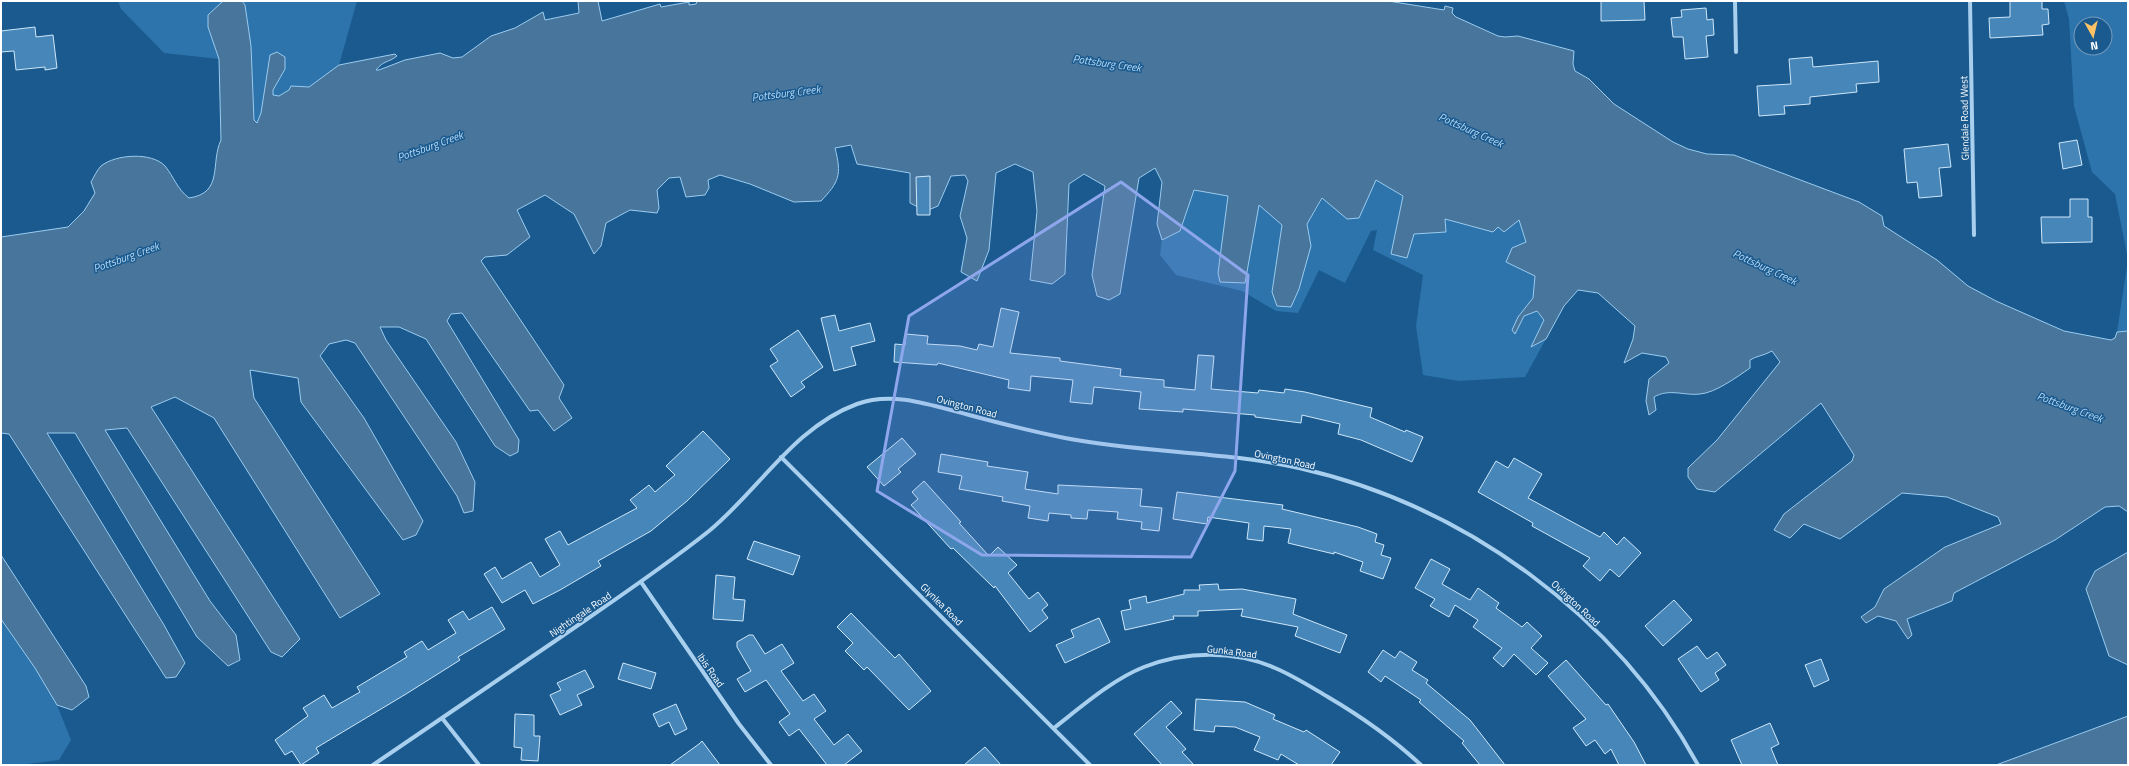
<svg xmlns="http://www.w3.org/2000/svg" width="2129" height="766" viewBox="0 0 2129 766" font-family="'Titillium Web',sans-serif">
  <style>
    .green { fill: #2d74ad; fill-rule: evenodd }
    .water { fill: #48759b; stroke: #9bccf0 }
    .building { fill: #4786b8; stroke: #cee7fa }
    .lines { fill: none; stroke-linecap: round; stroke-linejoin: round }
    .street { stroke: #a8cfee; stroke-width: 4 }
    .marked { fill: #8ea6ec; fill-opacity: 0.2; stroke: #8ea6ec; stroke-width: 3; stroke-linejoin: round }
    .labels { text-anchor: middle; stroke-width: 3; stroke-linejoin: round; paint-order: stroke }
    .street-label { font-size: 10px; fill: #fff; stroke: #1a5a8f }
    .water-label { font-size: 11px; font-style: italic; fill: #b4d9f5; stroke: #1a5a8f }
  </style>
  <rect width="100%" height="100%" fill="#1a5a8f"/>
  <!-- green -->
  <path class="green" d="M118 1H223L208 15V27L219 59 164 53 121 9Z
    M242 1H357L339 65 309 87 291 86 289 90 279 96 273 95V90L285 69 270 55 261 113 257 124 254 121 251 46 245 5Z
    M2064 1H2128V259L2115 194 2092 172 2074 106 2069 19ZM2081 24H2105V48H2081Z
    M1376 180 1403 196 1391 254 1414 234 1446 232 1445 219 1493 232 1498 227 1519 220 1526 242 1506 262 1535 275 1533 298 1518 317 1515 333 1524 316 1536 311 1544 320 1531 347 1546 339 1525 377 1459 381 1423 375 1416 326 1423 275 1373 250 1377 230 1371 231 1345 283 1319 270 1298 313 1276 311 1242 291 1176 275 1160 255 1162 240 1180 231 1194 190 1228 196 1218 273 1221 282 1259 205 1282 225 1272 292 1311 246 1307 224 1323 198 1347 219Z
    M2128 260V331L2117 332Z
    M1 619 35 668 57 705 71 740 59 760 19 765H1Z"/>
  <!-- water -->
  <path class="water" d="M223 1H242L245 5 251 46 254 120 257 123 261 113 270 55 277 52 285 57V69L273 90V95L279 96 289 90 291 86 309 87 339 65 395 54 397 56C388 63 384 60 376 70H379L405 60 440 53 453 58 462 57 491 36 515 28 543 12 545 20 579 13 578 1H598L602 21 660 4 661 7 689 2V5L696 4 697 1H1388L1444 10 1445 6 1453 8 1452 13 1456 17 1498 36 1505 37 1518 36 1574 51 1573 64 1575 71 1589 79 1614 104 1673 142 1688 149 1707 154 1734 155 1859 202 1882 216 1884 226 1937 260 1968 286 1996 301 2064 331 2111 340 2115 338 2117 332 2128 331V512L2119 506 2105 507 2055 540 1954 593 1952 601 1907 619 1912 635 1908 639 1896 621 1878 616 1866 623 1861 617 1875 607 1884 589 1945 547 2001 524 1998 517 1947 497 1902 493 1840 539 1804 524 1790 538 1774 530 1784 514 1852 461 1854 455 1821 403 1715 492 1697 489 1688 477V468L1717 440 1780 362 1772 351C1763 356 1756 356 1750 360V368C1737 377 1715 393 1700 394 1685 396 1669 388 1654 397L1656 410 1649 415 1646 401 1649 379 1669 363 1666 357 1642 353 1624 363 1633 339 1635 326 1598 293 1578 290 1564 306 1546 339 1531 347 1544 320 1537 311 1524 316 1515 334 1512 330 1518 317 1533 298 1535 276 1506 262 1512 248 1526 242 1519 220 1504 232 1498 227 1493 232 1445 219 1446 232 1414 234 1407 258 1391 254 1403 196 1376 180 1359 218 1347 219 1322 198 1307 224 1311 246 1299 289 1291 307 1277 306 1272 292 1282 225 1259 205 1245 283 1220 282 1218 273 1228 196 1194 190 1180 231 1162 240 1157 224 1162 182 1155 168 1139 178 1120 294 1109 300 1097 296 1092 275 1105 186 1084 174 1069 184 1065 274 1052 284 1030 280 1037 211 1033 172 1015 164 996 173 989 250 977 281 961 272 967 238 960 216 968 181 965 175 951 176 938 206 926 211 910 203V173L857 164 851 145 835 148C842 175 839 182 821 201L794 202 750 184 720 175 708 180 709 188 705 195 686 197 680 177 669 178 657 190 659 208 657 213 630 210 606 223 601 246 594 254 574 214 545 195 517 210 530 237 507 255 485 257 481 261 564 385 559 398 572 418 554 431 538 410 530 411 462 313 451 314 447 321 519 440 518 452 510 456 495 446 426 339 399 327H380L386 340 456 442 475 482 473 511 464 513 457 496 355 343 346 340 329 344 320 356 364 418 423 521 416 535 403 540 301 402 298 378 250 370 254 398 380 594 340 618 214 418 175 397 151 407 300 639 282 657 271 652 127 428 105 430 210 601 236 635 240 660 228 666 197 637 75 433H47L164 625 185 663 176 677 166 678 9 434 1 433V237L68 227 84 211 95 193 91 182C94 177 97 170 101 166 116 154 152 152 165 166 174 177 177 189 189 198 224 193 210 163 221 140L219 59 208 27V15Z
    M2128 552V665L2109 656 2086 589 2095 571Z
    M1 555 86 686 89 697 72 710 57 705 35 668 1 619Z
    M2128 716V765H1996Z"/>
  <!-- building -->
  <path class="building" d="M1601 1H1644L1645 20 1601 21Z
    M2010 1H2042V9H2048L2049 24 2042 25 2043 35 1990 38 1989 18 2010 17Z
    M1706 8 1707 20 1713 19 1714 35 1706 36 1708 57 1685 59 1683 37H1673L1671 18 1682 17 1681 10Z
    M35 27 36 37 53 35 57 68 45 70V67L16 70 14 51 1 52V31Z
    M1812 57 1813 67 1878 61 1879 82 1856 84 1857 92 1810 97V104L1784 106 1785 114 1759 116 1757 86 1791 84 1789 59Z
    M2077 140 2082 165 2063 169 2059 143Z
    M1948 144 1951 167 1939 168 1942 196 1919 198 1917 182 1907 183 1904 149Z
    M930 176V215H917L916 177Z
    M2070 199H2088V217H2092V242L2042 243 2041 217H2070Z
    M1001 308 1019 312 1010 353 1060 358V361L1121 369 1120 376 1164 380V387L1195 390 1198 355 1214 356 1211 389 1258 393 1259 390 1284 393 1285 389 1305 392 1372 408 1370 417 1405 432 1406 430 1423 437 1412 462 1361 440 1338 434 1340 424 1302 415 1301 423 1255 417V415L1183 409V412L1139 409 1141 392 1094 387 1092 404 1070 402 1073 380 1031 376 1030 391 1008 388 1009 380 938 363 937 365 894 362 895 344 905 345 906 334 928 336 927 344 960 346 977 350 979 344 993 347Z
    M835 315 839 331 870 323 875 341 851 347 856 365 834 371 821 318Z
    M798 330 823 367 801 382 805 387 791 397 770 366 778 361 770 349Z
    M703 431 730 459 687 501 651 531 598 561 601 566 560 590 533 604 525 590 502 603 484 574 495 567 502 579 531 562 540 577 560 565 545 539 560 531 568 545 637 508 630 500 649 485 655 492 675 475 666 466Z
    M902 438 916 454 898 469 901 472 884 486 867 467Z
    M941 454 988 462 987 466 1028 472 1025 489 1058 494V485L1142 489 1140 506 1162 508 1159 531 1141 529 1142 522 1117 519 1118 512 1088 510 1087 519 1071 518V515L1049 513 1048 521 1028 518 1030 506 1002 501 1003 497 959 489 962 476 938 472Z
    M1514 458 1542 474 1528 498 1600 537 1604 532 1617 545 1624 537 1641 553 1619 577 1610 569 1600 581 1583 566 1590 558 1532 526 1533 523 1478 492 1496 461 1508 468Z
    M924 481 961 522 959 523 989 556 998 547 1017 565 1008 573 1029 599 1038 592 1048 605 1042 610 1048 618 1030 632 995 586 994 588 953 548 951 549 911 505 918 499 912 492Z
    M1177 492 1283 505 1282 509 1358 527 1377 534 1375 542 1384 545 1381 555 1391 558 1383 579 1360 571 1363 562 1334 552V554L1288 543 1291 529 1264 526 1263 541 1247 539 1249 523 1208 517 1207 524 1173 519Z
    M754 541 800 556 793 575 747 559Z
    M1431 559 1450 569 1442 584 1470 600 1478 588 1499 603 1496 608 1522 627 1527 622 1542 636 1531 648 1548 663 1536 675 1514 654 1503 667 1493 658 1502 648 1473 627 1478 620 1455 605 1449 617 1430 606 1435 599 1415 588Z
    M716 575 735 577 733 599 745 600 743 621 713 619Z
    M1218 584 1219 590 1242 589 1296 599 1293 614 1347 635 1340 653 1295 636 1298 627 1241 616 1243 609 1198 611V616H1173L1174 619 1125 630 1121 611 1131 609 1129 600 1146 596 1147 603 1184 594V590H1200L1199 585Z
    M1674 600 1692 620 1663 646 1645 626Z
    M492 607 505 629 458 657 460 660 406 694 316 748 319 753 301 765 292 751 285 755 275 740 308 716 303 708 324 695 332 708 360 692 357 687 407 657 404 652 422 641 428 650 456 633 448 620 463 611 469 620Z
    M851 613 895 658 899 654 931 691 909 710 867 667 864 670 845 651 853 643 837 627Z
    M1099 618 1110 642 1065 663 1056 645 1074 637 1071 630Z
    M749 635H753L765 654 782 644 794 663 781 671 803 701 814 694 826 711 814 719 834 745 848 734 862 751 844 765H827L799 729 789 736 779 722 790 714 766 680 745 692 737 679 751 671 737 647V642Z
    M1697 646 1707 659 1717 652 1726 665 1715 673 1719 680 1701 692 1678 659Z
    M1383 650 1395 658 1400 651 1417 662 1412 670 1428 680 1426 683 1470 720 1505 765H1480L1462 743 1464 741 1419 702 1421 700 1385 676 1381 682 1368 672Z
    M1821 659 1829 680 1814 687 1805 665Z
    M1566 660 1606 705 1608 704 1634 742 1646 765H1619L1611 749 1605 754 1595 740 1586 746 1573 728 1586 719 1548 676Z
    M623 663 656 673 651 689 618 679Z
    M585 670 594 687 577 695 582 705 560 715 550 695 561 690 557 683Z
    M1196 699 1245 702 1275 715 1273 719 1304 732 1306 730 1340 752 1331 765H1299L1281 754 1278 760 1254 750 1260 737 1235 727 1215 726 1214 732 1194 730Z
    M1171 701 1182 713 1166 727 1186 749 1182 752 1194 765H1162L1134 734Z
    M676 704 687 729 675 735 669 722 659 727 653 714Z
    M515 714 534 715V736H540L538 761 521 760 522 748 514 747Z
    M1770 723 1779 744 1771 748 1778 765H1742L1731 740Z
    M702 741 720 765H670L699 744Z
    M985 747 1001 765H964Z"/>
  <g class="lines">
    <!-- street -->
    <path class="street" d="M1735 1 1736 52
      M1970 1 1974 235
      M781 457 1090 765
      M641 582 739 724 771 765
      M442 718 479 765
      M1054 728C1081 707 1113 679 1144 667 1185 651 1235 650 1275 668 1294 676 1311 687 1328 697 1362 717 1392 738 1421 765
      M373 765C434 724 494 682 555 641 607 605 660 570 709 531 759 490 794 427 857 404 895 390 936 407 973 416 1003 424 1034 432 1065 438 1142 453 1222 451 1299 468 1464 505 1617 616 1698 765"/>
  </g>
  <!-- marked area -->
  <path class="marked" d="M1121 182 1248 275 1235 471 1191 557 982 555 877 491 909 316Z"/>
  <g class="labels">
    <!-- street labels -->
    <g class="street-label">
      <text transform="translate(1964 118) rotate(-91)" y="4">Glendale Road West</text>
      <text transform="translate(967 406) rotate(15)" y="4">Ovington Road</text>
      <text transform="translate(1285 459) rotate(12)" y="4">Ovington Road</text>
      <text transform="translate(1576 603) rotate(43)" y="4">Ovington Road</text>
      <text transform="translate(942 604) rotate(45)" y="4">Glynlea Road</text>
      <text transform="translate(580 614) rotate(-34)" y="4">Nightingale Road</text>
      <text transform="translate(1232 651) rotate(7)" y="4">Gunka Road</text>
      <text transform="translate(711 670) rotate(55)" y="4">Ibis Road</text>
    </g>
    <!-- water labels -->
    <g class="water-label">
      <text transform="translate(1107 63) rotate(8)" y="4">Pottsburg Creek</text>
      <text transform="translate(786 93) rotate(-7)" y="4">Pottsburg Creek</text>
      <text transform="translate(1471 130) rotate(24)" y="4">Pottsburg Creek</text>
      <text transform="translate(430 146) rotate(-20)" y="4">Pottsburg Creek</text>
      <text transform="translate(126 257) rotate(-20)" y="4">Pottsburg Creek</text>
      <text transform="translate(1765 267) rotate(25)" y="4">Pottsburg Creek</text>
      <text transform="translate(2070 407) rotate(20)" y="4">Pottsburg Creek</text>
    </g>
  </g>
  <!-- border -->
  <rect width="2129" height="766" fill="none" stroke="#ffffff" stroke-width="4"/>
  <!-- north arrow -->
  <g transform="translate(2093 36) rotate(172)"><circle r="19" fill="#1a5a8f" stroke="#769cbc"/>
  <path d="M0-3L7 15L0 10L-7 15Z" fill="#ffc266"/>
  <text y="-6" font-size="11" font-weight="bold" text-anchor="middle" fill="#ffffff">N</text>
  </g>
</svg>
